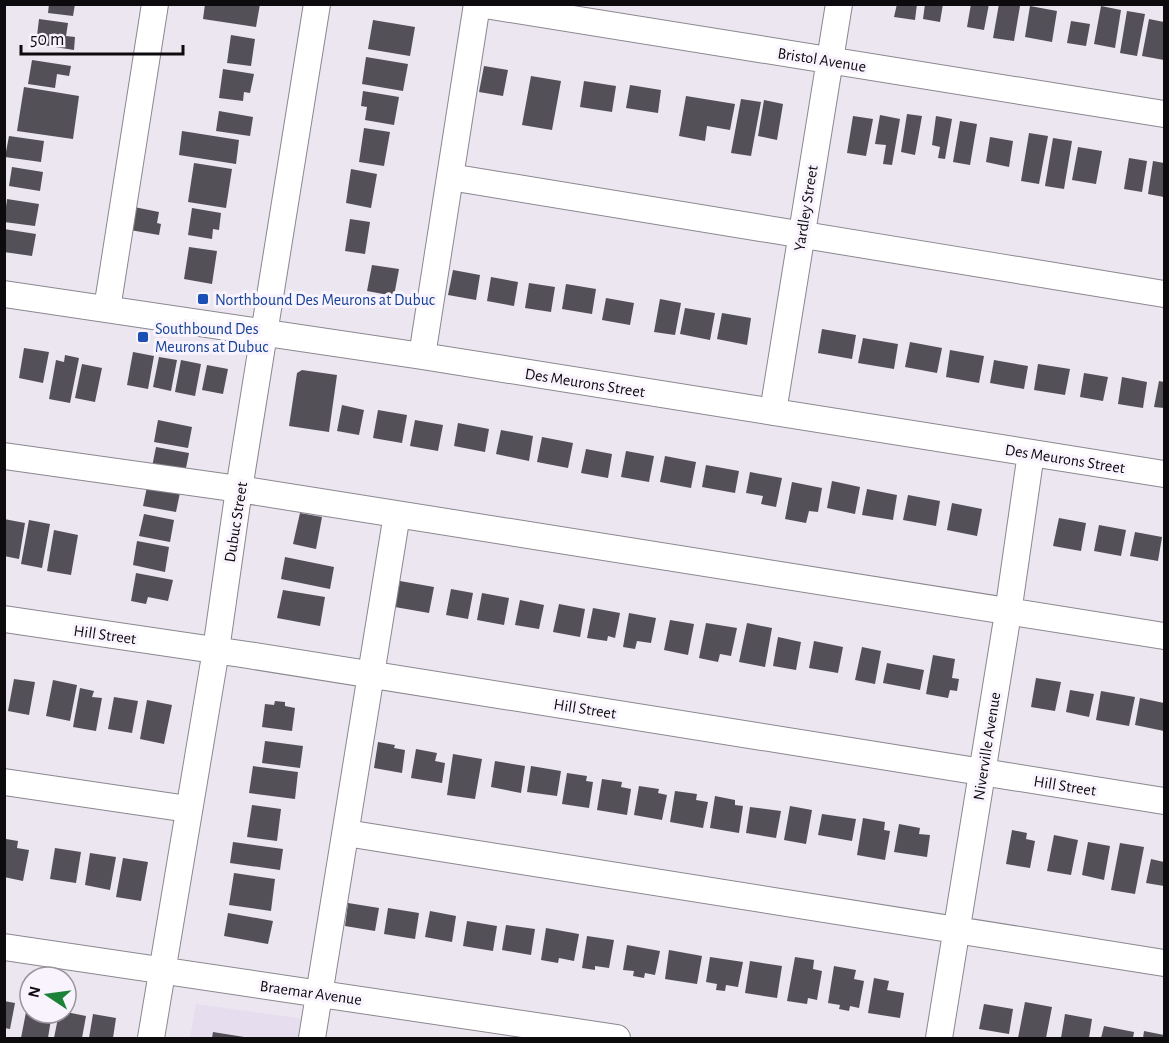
<svg xmlns="http://www.w3.org/2000/svg" width="1169" height="1043" viewBox="0 0 1169 1043" font-family="'Alegreya Sans',sans-serif">
  <style>
    .built { fill: #e6ddee }
    .building { fill: #545058 }
    .lines { fill: none; stroke-linecap: round; stroke-linejoin: round }
    .minor-casing { stroke: #8b8790; stroke-width: 28 }
    .minor { stroke: #fff; stroke-width: 26 }
    .transit-dot { fill: #1a4fb4; stroke: #f8f3fd; stroke-width: 2 }
    .labels { text-anchor: middle; stroke-width: 6; stroke-linejoin: round; paint-order: stroke }
    .street-label { font-size: 16px; fill: #0d0b0e; stroke: #f8f3fd }
    .transit-label { font-size: 16px; fill: #164399; stroke: #f8f3fd; text-anchor: start }
  </style>
  <rect width="100%" height="100%" fill="#ebe6ef"/>
  <!-- built -->
  <path class="built" d="M196 1004 311 1020 308 1038H190Z"/>
  <!-- building -->
  <path class="building" d="M49 4H75L73 16 48 13Z
    M205 4H260L256 27 203 19Z
    M897 4H917L915 20 894 17Z
    M925 4H943L940 22 923 19Z
    M971 4H989L984 30 967 27Z
    M999 4 1020 6 1014 41 993 38Z
    M1030 6 1057 11 1052 42 1025 37Z
    M1101 6 1121 10 1115 48 1094 44Z
    M1127 11 1145 14 1137 56 1120 53Z
    M39 19 68 23 66 36 75 37 74 50 36 44Z
    M1149 19 1164 22V60L1142 56Z
    M373 20 415 27 410 56 368 49Z
    M1071 21 1090 24 1086 46 1067 43Z
    M231 35 255 39 251 66 227 63Z
    M366 57 408 64 403 91 362 84Z
    M32 60 71 66 69 76 57 74 55 88 28 84Z
    M484 66 508 70 503 96 479 92Z
    M223 69 254 74 250 93 244 92 243 101 219 98Z
    M531 76 561 81 552 130 522 125Z
    M584 81 616 86 612 112 580 107Z
    M630 85 661 90 658 113 626 108Z
    M24 87 79 96 73 139 17 131Z
    M363 91 399 97 394 125 365 120 367 107 361 106Z
    M686 96 735 104 730 130 707 126 705 141 679 136Z
    M741 99 761 102 751 156 731 153Z
    M764 100 783 104 777 140 758 136Z
    M219 111 253 117 250 136 216 131Z
    M907 114 922 116 915 155 901 152Z
    M880 115 900 119 892 165 883 164 886 145 875 144Z
    M853 116 873 119 866 156 847 153Z
    M936 116 952 119 945 159 938 158 940 147 932 145Z
    M960 121 977 124 970 165 953 162Z
    M364 128 390 132 384 166 359 162Z
    M182 131 239 140 236 164 179 155Z
    M1029 133 1048 136 1039 184 1021 181Z
    M9 136 44 141 41 162 5 157Z
    M990 137 1013 141 1009 167 986 162Z
    M1053 138 1072 141 1064 189 1045 186Z
    M1078 147 1102 151 1096 184 1072 180Z
    M1129 158 1147 161 1142 192 1124 189Z
    M1153 161 1164 163V197L1148 194Z
    M194 163 232 169 226 208 188 202Z
    M12 167 43 172 40 191 9 186Z
    M351 169 377 174 371 208 346 203Z
    M7 199 39 204 35 226 4 222Z
    M134 207 159 212 157 223 161 224 159 235 130 230Z
    M192 208 221 213 219 230 213 229 212 239 188 235Z
    M350 219 370 222 365 254 345 251Z
    M4 229 36 234 32 256 4 252Z
    M189 247 217 251 212 284 184 279Z
    M372 265 399 269 394 296 367 291Z
    M453 270 480 275 476 300 448 295Z
    M491 277 518 282 514 306 487 301Z
    M529 283 555 287 551 312 525 308Z
    M566 284 596 289 592 314 562 309Z
    M606 298 634 303 630 325 602 320Z
    M660 299 681 303 675 335 654 332Z
    M685 308 715 313 710 340 680 334Z
    M722 313 751 318 747 345 717 339Z
    M822 329 856 335 852 359 818 353Z
    M863 338 898 344 894 369 858 363Z
    M910 342 942 348 937 373 905 367Z
    M24 348 49 352 43 383 19 378Z
    M950 350 984 356 979 383 946 377Z
    M133 352 154 356 148 389 127 385Z
    M65 355 79 358 70 403 49 399 56 360 64 362Z
    M159 357 177 360 171 391 153 387Z
    M181 360 201 364 195 396 175 392Z
    M994 360 1028 366 1024 389 990 383Z
    M82 364 102 368 95 402 75 398Z
    M1038 364 1070 369 1065 395 1034 390Z
    M207 365 228 369 223 394 202 390Z
    M302 370 337 375 329 432 289 426 297 373Z
    M1084 373 1108 377 1103 401 1080 397Z
    M1122 377 1147 382 1143 408 1118 404Z
    M1159 381 1164 382V408L1154 407Z
    M342 405 364 410 359 435 337 431Z
    M378 410 407 415 402 443 373 438Z
    M158 420 192 427 188 448 154 442Z
    M415 420 443 425 438 451 410 446Z
    M458 423 489 429 485 452 454 446Z
    M501 430 533 436 529 461 496 454Z
    M542 437 573 443 568 468 537 462Z
    M156 447 189 453 185 473 152 467Z
    M586 449 612 454 608 478 581 473Z
    M626 451 654 456 649 482 621 477Z
    M665 456 696 462 691 488 660 482Z
    M706 465 739 471 735 493 702 487Z
    M750 472 782 478 776 507 761 504 763 496 746 493Z
    M832 481 860 487 855 514 827 508Z
    M148 482 181 488 176 512 143 506Z
    M792 482 822 488 818 512 809 511 806 523 785 519Z
    M867 489 897 495 893 520 862 515Z
    M908 495 940 501 936 526 903 520Z
    M952 503 982 509 977 536 947 530Z
    M300 513 322 517 316 549 293 544Z
    M144 514 174 520 170 542 139 536Z
    M1059 518 1086 523 1081 551 1053 546Z
    M4 519 25 523 19 559 4 556Z
    M29 520 50 524 42 568 21 564Z
    M1099 525 1126 530 1121 556 1094 551Z
    M54 530 78 535 71 575 47 571Z
    M1135 532 1162 537 1158 561 1130 556Z
    M137 541 169 547 165 572 133 565Z
    M285 557 334 567 330 589 281 579Z
    M136 573 173 580 168 601 148 597 146 604 131 601Z
    M400 581 434 587 429 613 395 607Z
    M451 589 473 593 468 619 446 615Z
    M283 590 325 597 320 626 277 618Z
    M482 593 509 598 504 625 477 620Z
    M520 600 544 605 539 629 515 625Z
    M559 604 585 609 580 637 553 632Z
    M593 608 620 613 615 638 608 636 607 641 587 638Z
    M629 613 656 618 651 643 637 641 635 649 623 647Z
    M670 620 694 624 688 655 664 650Z
    M706 623 737 628 731 656 720 654 718 662 699 658Z
    M747 623 772 628 765 667 739 662Z
    M778 637 801 642 796 670 773 666Z
    M814 641 843 647 838 673 809 668Z
    M862 647 881 651 875 684 855 680Z
    M933 655 955 659 952 678 959 679 957 691 950 690 948 698 926 694Z
    M887 663 924 670 920 690 883 683Z
    M1036 678 1061 682 1055 711 1031 707Z
    M14 679 35 682 29 715 8 711Z
    M53 680 77 685 70 721 46 716Z
    M80 688 94 691 92 697 102 698 96 731 73 727Z
    M1070 690 1094 694 1089 717 1066 712Z
    M1101 691 1135 697 1129 726 1096 720Z
    M114 697 138 701 132 733 108 729Z
    M1140 698 1164 703V731L1135 725Z
    M147 700 172 705 164 744 140 739Z
    M275 701 285 702V706L295 708 292 731 262 727 265 704 274 705Z
    M265 741 303 746 300 768 262 763Z
    M378 742 395 745 394 748 405 750 402 773 374 768Z
    M416 749 437 753 435 761 445 763 442 783 411 778Z
    M453 754 482 759 475 799 447 795Z
    M495 761 525 766 521 793 491 787Z
    M253 766 298 772 295 799 249 793Z
    M531 766 561 771 557 796 527 792Z
    M567 773 587 776 586 781 593 782 589 808 562 804Z
    M602 779 622 782 621 787 631 789 627 815 597 810Z
    M639 786 659 789 658 793 667 795 662 820 634 815Z
    M675 791 697 794 696 800 708 802 703 828 670 822Z
    M715 796 735 800V805L743 806 739 833 710 828Z
    M252 805 281 809 277 841 247 837Z
    M790 806 812 810 806 844 784 840Z
    M750 807 781 811 776 838 746 833Z
    M822 814 856 819 852 841 818 835Z
    M863 818 885 822 884 830 890 831 885 860 857 855Z
    M899 824 920 828 919 834 930 835 927 857 894 852Z
    M1012 830 1027 833 1026 839 1035 841 1030 868 1006 864Z
    M1054 835 1078 840 1071 875 1047 871Z
    M6 839 18 841 17 848 29 850 23 881 4 877Z
    M233 842 283 849 280 870 230 863Z
    M1088 842 1110 846 1104 880 1082 875Z
    M1120 843 1144 847 1135 894 1111 890Z
    M55 848 81 852 76 883 50 879Z
    M90 853 116 857 110 890 85 885Z
    M123 858 148 862 141 901 116 897Z
    M1151 859 1164 862V886L1146 883Z
    M234 873 275 879 271 911 229 905Z
    M348 903 379 908 375 931 345 926Z
    M388 908 419 913 415 939 384 934Z
    M430 911 456 916 452 942 425 937Z
    M228 913 273 921 268 944 224 936Z
    M467 921 497 926 493 951 463 946Z
    M506 925 535 929 531 955 502 950Z
    M546 928 579 934 574 961 559 958 558 963 541 960Z
    M587 936 614 940 609 968 595 966V970L582 968Z
    M627 945 660 951 655 975 645 973 644 978 633 976 634 971 623 970Z
    M669 950 702 956 697 984 665 979Z
    M710 957 743 962 738 987 726 985 725 991 716 990 717 984 706 982Z
    M795 957 814 960 813 969 822 971 817 1000 808 998 807 1004 787 1001Z
    M750 961 782 966 777 998 745 993Z
    M834 966 856 970 854 979 864 981 859 1008 850 1006 849 1011 839 1009 840 1005 828 1003Z
    M874 978 889 981 887 990 904 993 900 1018 868 1013Z
    M4 1001 15 1003 10 1029 4 1028Z
    M1025 1002 1052 1007 1046 1038H1018Z
    M984 1004 1013 1009 1009 1034 979 1029Z
    M27 1007H30V1013H52L48 1038H21Z
    M66 1012 86 1016 82 1038H54L59 1013Z
    M93 1014 116 1018 113 1038H89Z
    M1065 1014 1092 1019 1089 1038H1061Z
    M1104 1026 1134 1032 1133 1038H1101Z
    M1144 1031 1164 1035V1038H1143Z
    M213 1032 244 1037V1038H212Z"/>
  <g class="lines">
    <defs>
      <path id="minor" d="M479 4 1164 114
        M450 177 1164 294
        M4 294 422 356 1164 474
        M107 309 155 4
        M422 356 477 4
        M773 412 839 4
        M4 456 239 489 1164 636
        M4 619 248 655 1164 801
        M4 782 188 809
        M346 833 1164 963
        M4 947 617 1038
        M151 1038 216 650 239 489 317 4
        M312 1038 397 514
        M939 1038 1008 613 1031 453"/>
    </defs>
    <!-- minor casing -->
    <use href="#minor" class="minor-casing"/>
    <!-- minor -->
    <use href="#minor" class="minor"/>
  </g>
  <!-- markers -->
  <g class="transit-dot">
    <rect x="197" y="293" width="12" height="12" rx="3"/>
    <rect x="137" y="331" width="12" height="12" rx="3"/>
  </g>
  <g class="labels">
    <!-- street labels -->
    <g class="street-label">
      <text transform="translate(822 59) rotate(9)" y="6">Bristol Avenue</text>
      <text transform="translate(805 208) rotate(-81)" y="6">Yardley Street</text>
      <text transform="translate(585 382) rotate(9)" y="6">Des Meurons Street</text>
      <text transform="translate(1065 458) rotate(9)" y="6">Des Meurons Street</text>
      <text transform="translate(235 522) rotate(-81)" y="6">Dubuc Street</text>
      <text transform="translate(105 634) rotate(8)" y="6">Hill Street</text>
      <text transform="translate(585 708) rotate(9)" y="6">Hill Street</text>
      <text transform="translate(986 746) rotate(-81)" y="6">Niverville Avenue</text>
      <text transform="translate(1065 785) rotate(9)" y="6">Hill Street</text>
      <text transform="translate(311 992) rotate(8)" y="6">Braemar Avenue</text>
    </g>
    <!-- transit labels -->
    <g class="transit-label">
      <text x="215" y="305">Northbound Des Meurons at Dubuc</text>
      <text x="155" y="334">Southbound Des<tspan x="155" dy="18">Meurons at Dubuc</tspan></text>
    </g>
  </g>
  <!-- border -->
  <rect width="1169" height="1043" fill="none" stroke="#0d0b0e" stroke-width="12"/>
  <!-- north arrow -->
  <g transform="translate(48 995) rotate(283)"><circle r="28" fill="#f8f3fd" stroke="#9a969d" stroke-width="1.5"/>
  <path d="M0-4.5L10 22L0 15L-10 22Z" fill="#1c8237"/>
  <text y="-9" font-size="16" font-weight="bold" text-anchor="middle" fill="#0d0b0e">N</text>
  </g>
  <!-- scale -->
  <path d="M21 45v9h162v-9" fill="none" stroke="#0d0b0e" stroke-width="3"/>
  <text x="30" y="45" font-size="18" fill="#0d0b0e" stroke="#f8f3fd" stroke-width="4.5" paint-order="stroke">50 m</text>
</svg>
